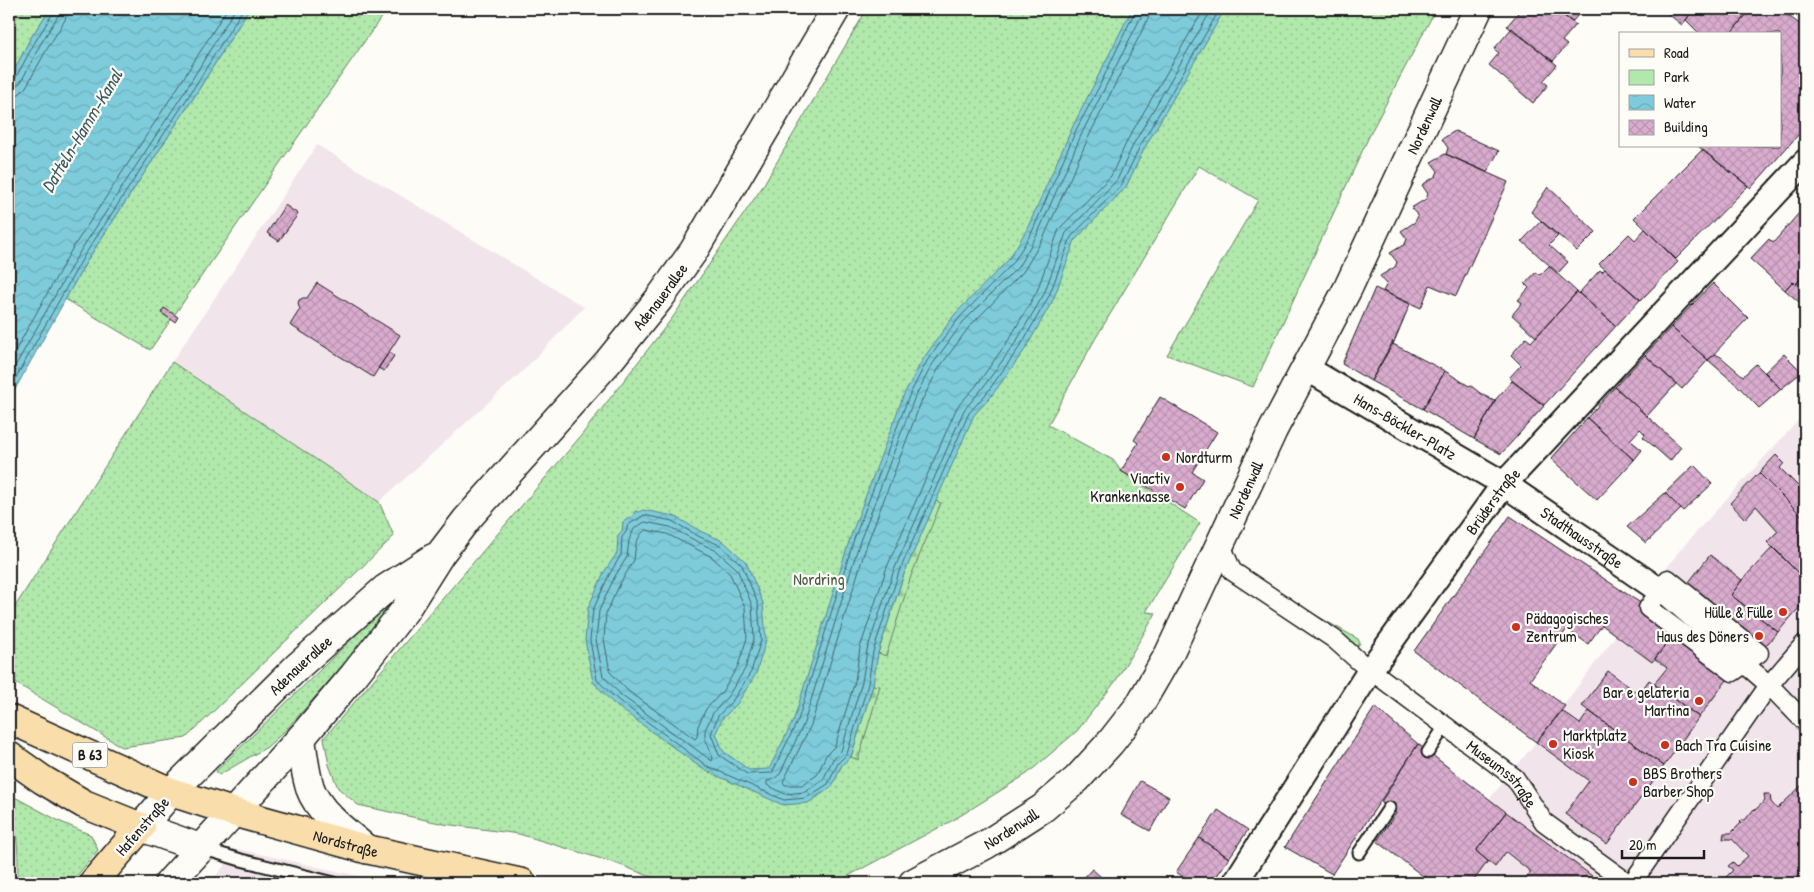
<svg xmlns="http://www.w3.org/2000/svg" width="1814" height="892" viewBox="0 0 1814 892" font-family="'Patrick Hand',sans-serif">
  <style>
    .built { fill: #f2e4eb }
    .green { fill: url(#green-dots); stroke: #668264 }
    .forest { fill: url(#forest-firs); stroke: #668264 }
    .water { fill: url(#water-waves); stroke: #57868f }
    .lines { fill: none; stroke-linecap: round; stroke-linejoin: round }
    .shore { stroke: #436268; stroke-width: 1 }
    .building { fill: url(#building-cross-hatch); stroke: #1c1c1c }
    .service-casing { stroke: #1c1c1c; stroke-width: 15 }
    .pedestrian-casing { stroke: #1c1c1c; stroke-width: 21 }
    .minor-casing { stroke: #1c1c1c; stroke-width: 28 }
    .secondary-casing { stroke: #1c1c1c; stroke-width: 31 }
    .primary-casing { stroke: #1c1c1c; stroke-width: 31 }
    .service { stroke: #fdfcf7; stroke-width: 11 }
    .pedestrian { stroke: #fdfcf7; stroke-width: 18 }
    .minor { stroke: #fdfcf7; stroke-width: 24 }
    .secondary { stroke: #fdfcf7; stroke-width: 28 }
    .primary { stroke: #f9deab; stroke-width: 28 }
    .poi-dot { fill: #c8321e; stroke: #fdfcf7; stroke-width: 2 }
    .labels { text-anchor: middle; stroke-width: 4.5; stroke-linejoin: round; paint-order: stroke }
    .shield { fill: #fdfcf7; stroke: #605f5e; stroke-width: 1 }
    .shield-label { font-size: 15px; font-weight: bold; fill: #1c1c1c }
    .street-label { font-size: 16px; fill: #1c1c1c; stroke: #fdfcf7 }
    .poi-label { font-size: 16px; fill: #1c1c1c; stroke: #fdfcf7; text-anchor: start }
    .park-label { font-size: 16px; fill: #495947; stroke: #fdfcf7 }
    .water-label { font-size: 18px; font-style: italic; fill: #3e5a5f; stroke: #fdfcf7 }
  </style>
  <defs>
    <pattern id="green-dots" width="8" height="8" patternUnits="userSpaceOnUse" patternTransform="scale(1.25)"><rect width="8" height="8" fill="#b1e8ab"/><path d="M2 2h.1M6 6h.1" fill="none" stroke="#98c693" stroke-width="1.8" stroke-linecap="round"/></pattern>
    <pattern id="forest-firs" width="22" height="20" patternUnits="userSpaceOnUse" patternTransform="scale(1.25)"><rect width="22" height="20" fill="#b1e8ab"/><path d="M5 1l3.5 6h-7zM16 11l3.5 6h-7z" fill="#98c693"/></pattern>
    <pattern id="water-waves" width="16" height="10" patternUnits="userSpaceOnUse" patternTransform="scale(1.25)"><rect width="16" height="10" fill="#7eccdb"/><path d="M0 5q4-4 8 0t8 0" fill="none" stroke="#6cafbb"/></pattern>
    <pattern id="building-cross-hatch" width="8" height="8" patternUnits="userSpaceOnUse" patternTransform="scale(1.25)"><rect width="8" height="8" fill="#d9abce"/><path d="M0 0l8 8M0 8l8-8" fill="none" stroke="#ba93b0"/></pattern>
  </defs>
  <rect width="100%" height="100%" fill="#fdfcf7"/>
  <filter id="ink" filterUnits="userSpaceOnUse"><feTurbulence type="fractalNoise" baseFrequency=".02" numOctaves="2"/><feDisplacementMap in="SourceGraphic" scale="10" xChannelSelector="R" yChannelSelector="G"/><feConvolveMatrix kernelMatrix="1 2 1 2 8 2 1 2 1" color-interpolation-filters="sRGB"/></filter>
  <g filter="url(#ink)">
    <!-- built -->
    <path class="built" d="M317 145 584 307 524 370 379 502 172 362Z
      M1805 413V883H1421L1536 742 1680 550Z
      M238 849 390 883H210Z"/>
    <!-- green -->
    <path class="green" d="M9 9H50L30 39 9 81Z
      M249 9H387L150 350 65 299 88 259 194 97Z
      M867 9H1436L1372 130 1253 387 1167 355 1258 200 1199 166 1094 341 1048 425 1113 460 1121 471 1200 523 1146 612 1156 613 1115 682 1077 731 1027 774 955 819 835 883H664L654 878 615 863 519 834 444 824 358 805 338 788 329 765 324 738 580 437 673 317 761 189Z
      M172 362 379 502 394 536 186 738 122 747 9 679V616Z
      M1269 589 1358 639 1360 643 1354 651Z
      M392 600 397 604 286 730 267 747 219 775 216 771Z
      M9 794 61 822 91 835 98 850 71 883H17C19 862 18 842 14 821 12 811 9 805 9 794Z"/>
    <!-- forest -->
    <path class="forest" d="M935 501 941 503 911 576 886 656 878 653 904 574Z
      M873 685 880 686 858 760 851 757Z"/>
    <!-- water -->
    <path class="water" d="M50 9H249L194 97 88 259 9 400V81L30 39Z
      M1132 9H1225L1144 149 1126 187 1075 240 1054 298 1026 348 990 398 974 415 904 574 878 653 873 685 851 757 842 765 832 787 808 803 783 805 704 770 614 704 593 682 585 640 588 608 604 572 617 553 618 535 622 531 623 522 634 515 635 511 639 512 643 510 674 516 702 532 723 541 746 562 763 603 766 640 756 674 737 704 722 719 716 733 723 751 749 770 769 769 794 719 850 538 904 394 923 359 955 314 1009 259 1027 229 1073 126Z"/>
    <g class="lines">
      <!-- shore -->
      <path class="shore" d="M1136 9 1099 87 1077 128 1032 232 1013 263 959 318 927 361 909 396 854 539 798 720 772 773 747 774 719 755 711 734 718 716 733 700 751 672 761 640 758 604 742 565 720 545 700 537 672 521 644 515 628 525 626 532 622 537 621 555 609 575 593 610 590 640 597 680 618 700 707 766 784 800 806 798 828 784 838 763 847 754 868 684 873 652 899 572 969 413 986 394 1021 345 1049 296 1071 237 1122 184 1140 146 1220 9
        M1143 9 1142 15 1083 131 1037 235 1018 267 963 322 932 365 914 399 860 541 804 723 780 774 774 779 767 781V785L785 794 805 792 823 780 833 759 841 751 862 682 867 650 894 570 964 410 981 390 1016 342 1044 294 1066 233 1117 180 1134 143 1212 9
        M1150 9 1148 19 1090 134 1043 239 1023 272 969 327 939 368 921 402 867 544 811 725 783 782 785 785H802L817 775 826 755 835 746 855 681 860 648 887 567 957 407 976 386 1010 338 1037 291 1059 229 1111 176 1128 139 1204 9
        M9 82 15 79 35 42 53 13 54 9
        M9 88 15 87 21 82 40 45 58 16 60 9
        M9 96 19 94 26 87 47 49 65 20 68 9
        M9 362 72 249 178 87 227 9
        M9 377 79 253 185 91 235 9
        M9 390 84 256 190 94 243 9
        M645 522 670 527 698 542 717 551 737 569 752 605 754 639 745 669 728 696 713 713 705 730V738L713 758 712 761 622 696 603 676 596 640 599 611 614 578 627 557 629 540 634 529Z
        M646 530 667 534 712 557 730 574 745 607 747 638 738 666 722 692 706 709 698 726 697 737 695 739 627 690 610 672 604 639 606 613 621 582 634 560 636 543 641 534Z"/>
    </g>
    <!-- building -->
    <path class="building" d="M1513 9H1555L1576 25 1562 41 1567 45 1553 61 1507 26 1518 13Z
      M1555 9H1583L1572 22Z
      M1662 9H1694L1682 25Z
      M1694 9H1751L1730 34H1700L1686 20Z
      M1751 9H1779L1805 28V127L1751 188 1698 146H1780V34H1730Z
      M1512 28 1557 65 1543 81 1548 85 1533 103 1489 65 1499 53 1494 49Z
      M1455 131 1499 151 1487 172 1446 154 1448 148 1442 139Z
      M1702 150 1748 186 1676 259 1634 218Z
      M1445 154 1508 182 1456 296 1430 285 1421 308 1383 291 1387 284 1380 276 1395 267 1397 262 1390 253 1405 244 1407 239 1401 231 1415 222 1418 216 1411 208 1426 199 1428 194 1422 185 1436 176 1438 171 1431 162Z
      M1548 187 1596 232 1577 251 1531 212Z
      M285 205 298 214 279 241 267 233Z
      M1805 206V274L1796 284 1792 282 1785 290 1750 259 1769 239 1773 243Z
      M1541 221 1558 236 1549 245 1568 262 1558 273 1522 241Z
      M1645 229 1678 262 1641 300 1599 264 1629 234 1635 240Z
      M1549 266 1577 292 1536 337 1512 315 1522 303 1518 300 1529 288 1525 284 1536 272 1540 275Z
      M1605 269 1640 300 1616 326 1579 293 1600 270 1602 272Z
      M1805 274V307L1785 290 1792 282 1796 284Z
      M317 283 400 335 373 377 290 325 300 309 298 304 299 300 303 298H307Z
      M1713 283 1748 318 1708 360 1671 327Z
      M1375 288 1410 304 1394 342 1371 381 1342 364Z
      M1577 292 1616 326 1544 405 1509 378 1521 365 1511 355 1526 338 1531 342Z
      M164 308 178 317 175 322 161 313Z
      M1671 327 1708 360 1682 389 1645 355Z
      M1393 341V344L1445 371 1423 409 1371 381Z
      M389 352 394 356 384 371 378 368Z
      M1715 354 1721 357 1743 376 1756 364 1781 389 1759 408 1739 387 1708 360Z
      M1784 354 1802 372 1781 389 1765 372Z
      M1645 355 1676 384 1647 416 1615 387Z
      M1445 371 1469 386 1470 385 1480 393 1494 401 1496 400 1474 439 1423 409Z
      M1512 381 1544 406 1501 454 1474 439 1496 399Z
      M1615 387 1681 447 1670 461 1643 437 1645 434 1640 429 1630 440 1642 450 1634 460 1587 418Z
      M1160 397 1217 432 1192 472 1203 479 1185 509 1121 471 1138 443 1134 440Z
      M1587 418 1634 460 1597 500 1551 459Z
      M1776 455 1784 463 1780 468 1805 493V519L1759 473Z
      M1694 465 1712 484 1683 511 1665 493Z
      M1759 473 1805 519V580L1767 542 1778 531 1756 506 1745 519 1730 503Z
      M1665 493 1681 509 1646 543 1627 527Z
      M1510 516 1648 608 1677 630 1652 662 1602 625 1588 644 1567 629 1530 680 1565 706 1536 742 1414 651Z
      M1773 547 1805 580V601L1778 632 1731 595 1742 580Z
      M1710 555 1742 580 1731 595 1778 632 1759 653 1682 591Z
      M1677 630 1733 672 1699 717 1654 684 1667 668 1655 659Z
      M1608 671 1639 694 1649 680 1699 717 1664 766 1582 706Z
      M1375 707 1418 744 1332 874 1285 847Z
      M1562 711 1580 724 1589 711 1664 766 1607 844 1565 814 1589 781 1536 742Z
      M1418 744 1506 812 1476 851 1488 861 1472 883H1432L1377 841 1396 813 1381 802Z
      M1140 781 1169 797 1150 831 1121 815Z
      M1801 786 1805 787V883H1713L1712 882 1716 878 1720 883 1733 870 1728 866 1733 862 1737 866 1748 856 1732 839H1723L1724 833H1731L1741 823 1740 822 1742 820H1745L1754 809 1755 810 1765 801 1764 794H1770L1771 802 1777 809Z
      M1218 810 1248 830 1229 858 1199 838Z
      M1506 812 1592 876 1586 883H1523L1531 872 1506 852 1495 867 1476 851Z
      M1199 838 1229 858 1212 883H1193L1176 872Z
      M1092 869 1108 883H1079Z"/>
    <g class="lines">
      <defs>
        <path id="service" d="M1428 752 1445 726
          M201 848 241 860 334 883
          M1359 853 1389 808"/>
        <g id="pedestrian">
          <path id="s1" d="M1220 542 1232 571 1334 639 1361 663 1515 778 1544 822 1628 883"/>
          <path d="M1668 579 1759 653 1733 672 1648 608Z"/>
          <path d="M1659 590 1769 685 1805 722"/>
          <path d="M1632 883 1769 685 1805 643"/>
        </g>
        <g id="minor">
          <path id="s2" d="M1306 368 1504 484 1659 590"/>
          <path id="s3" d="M1235 883 1371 669 1504 484 1805 162"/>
        </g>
        <g id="secondary">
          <path d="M301 738C303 754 305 772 310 788 319 813 346 832 366 849"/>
          <path id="s4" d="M200 848 141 827 171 792 297 667 385 589 433 558"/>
          <path id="s5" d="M169 883 301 738 354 675 405 610 441 553 467 519 608 362 659 299 693 252 836 9"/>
          <path id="s6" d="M913 883 987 844 1043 808 1077 779 1110 743 1139 706 1169 654 1273 430 1348 288 1478 9"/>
        </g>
        <g id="primary">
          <path id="s7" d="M9 719 171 792 233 812 366 849 522 883"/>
          <path d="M9 756 43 780 84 804 141 827 93 883"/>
        </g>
      </defs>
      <!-- service casing -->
      <use href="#service" class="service-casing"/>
      <!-- pedestrian casing -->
      <use href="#pedestrian" class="pedestrian-casing"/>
      <!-- minor casing -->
      <use href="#minor" class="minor-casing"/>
      <!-- secondary casing -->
      <use href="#secondary" class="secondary-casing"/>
      <!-- primary casing -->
      <use href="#primary" class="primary-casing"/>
      <!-- service -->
      <use href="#service" class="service"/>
      <!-- pedestrian -->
      <use href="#pedestrian" class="pedestrian"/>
      <!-- minor -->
      <use href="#minor" class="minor"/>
      <!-- secondary -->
      <use href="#secondary" class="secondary"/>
      <!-- primary -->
      <use href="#primary" class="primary"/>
    </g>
  </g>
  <!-- markers -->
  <g class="poi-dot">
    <circle cx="1166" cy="457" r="5"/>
    <circle cx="1180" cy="487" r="5"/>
    <circle cx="1783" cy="612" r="5"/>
    <circle cx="1516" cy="627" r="5"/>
    <circle cx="1759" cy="636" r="5"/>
    <circle cx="1699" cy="701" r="5"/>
    <circle cx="1553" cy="744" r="5"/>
    <circle cx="1665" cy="745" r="5"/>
    <circle cx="1633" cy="782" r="5"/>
  </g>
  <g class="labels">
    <!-- shield labels -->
    <rect class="shield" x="72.5" y="742.5" width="35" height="25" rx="4"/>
    <g class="shield-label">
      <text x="90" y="760">B 63</text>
    </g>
    <!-- street labels -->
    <g class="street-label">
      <text dy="6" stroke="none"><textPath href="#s6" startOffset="938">Nordenwall</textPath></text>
      <text dy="6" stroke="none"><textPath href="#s5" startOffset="766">Adenauerallee</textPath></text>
      <text dy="6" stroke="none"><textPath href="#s2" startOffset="115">Hans-Böckler-Platz</textPath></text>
      <text dy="6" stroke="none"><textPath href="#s6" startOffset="532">Nordenwall</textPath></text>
      <text dy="6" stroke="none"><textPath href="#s3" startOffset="461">Brüderstraße</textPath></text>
      <text dy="6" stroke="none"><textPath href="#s2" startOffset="324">Stadthausstraße</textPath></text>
      <text dy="6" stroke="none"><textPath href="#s4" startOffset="290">Adenauerallee</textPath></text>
      <text dy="6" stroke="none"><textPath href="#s1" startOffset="370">Museumsstraße</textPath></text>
      <text transform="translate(142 826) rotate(-49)" y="6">Hafenstraße</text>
      <text dy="6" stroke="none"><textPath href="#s6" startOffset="112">Nordenwall</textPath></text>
      <text dy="6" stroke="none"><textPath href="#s7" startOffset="360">Nordstraße</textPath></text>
    </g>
    <!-- poi labels -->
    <g class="poi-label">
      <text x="1176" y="463">Nordturm</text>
      <text x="1170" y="484" text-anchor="end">Viactiv<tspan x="1170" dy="18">Krankenkasse</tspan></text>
      <text x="1773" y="618" text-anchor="end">Hülle &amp; Fülle</text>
      <text x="1526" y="624">Pädagogisches<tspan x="1526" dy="18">Zentrum</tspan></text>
      <text x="1749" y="642" text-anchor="end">Haus des Döners</text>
      <text x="1689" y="698" text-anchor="end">Bar e gelateria<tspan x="1689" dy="18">Martina</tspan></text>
      <text x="1563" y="741">Marktplatz<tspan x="1563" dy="18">Kiosk</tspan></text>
      <text x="1675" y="751">Bach Tra Cuisine</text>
      <text x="1643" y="779">BBS Brothers<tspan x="1643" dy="18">Barber Shop</tspan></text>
    </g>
    <!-- park labels -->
    <g class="park-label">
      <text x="819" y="585">Nordring</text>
    </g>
    <!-- water labels -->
    <g class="water-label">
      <text transform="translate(82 131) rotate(-59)" y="6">Datteln-Hamm-Kanal</text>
    </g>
  </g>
  <!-- margin -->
  <rect width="1814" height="892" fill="none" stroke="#fdfcf7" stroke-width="30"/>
  <rect x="15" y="15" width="1784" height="862" fill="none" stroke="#1c1c1c" stroke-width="2" filter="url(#ink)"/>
  <!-- legend -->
  <rect x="1619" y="32" width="162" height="115" fill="#fdfcf7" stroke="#a3a29f"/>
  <rect x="1629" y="49" width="25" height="8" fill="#f9deab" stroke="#a3a29f"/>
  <text x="1664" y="58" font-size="15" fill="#1c1c1c">Road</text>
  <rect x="1629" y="70" width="25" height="15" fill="#b1e8ab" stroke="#a3a29f"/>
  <text x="1664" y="82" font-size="15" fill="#1c1c1c">Park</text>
  <rect x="1629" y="95" width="25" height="15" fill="url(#water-waves)" stroke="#a3a29f"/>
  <text x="1664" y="108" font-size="15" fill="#1c1c1c">Water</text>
  <rect x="1629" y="120" width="25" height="15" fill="url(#building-cross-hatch)" stroke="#a3a29f"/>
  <text x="1664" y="132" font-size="15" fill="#1c1c1c">Building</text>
  <!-- scale -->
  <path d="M1622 850v8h82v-8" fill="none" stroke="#1c1c1c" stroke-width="2.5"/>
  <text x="1629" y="850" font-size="15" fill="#1c1c1c" stroke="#fdfcf7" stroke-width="4" paint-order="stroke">20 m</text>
</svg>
